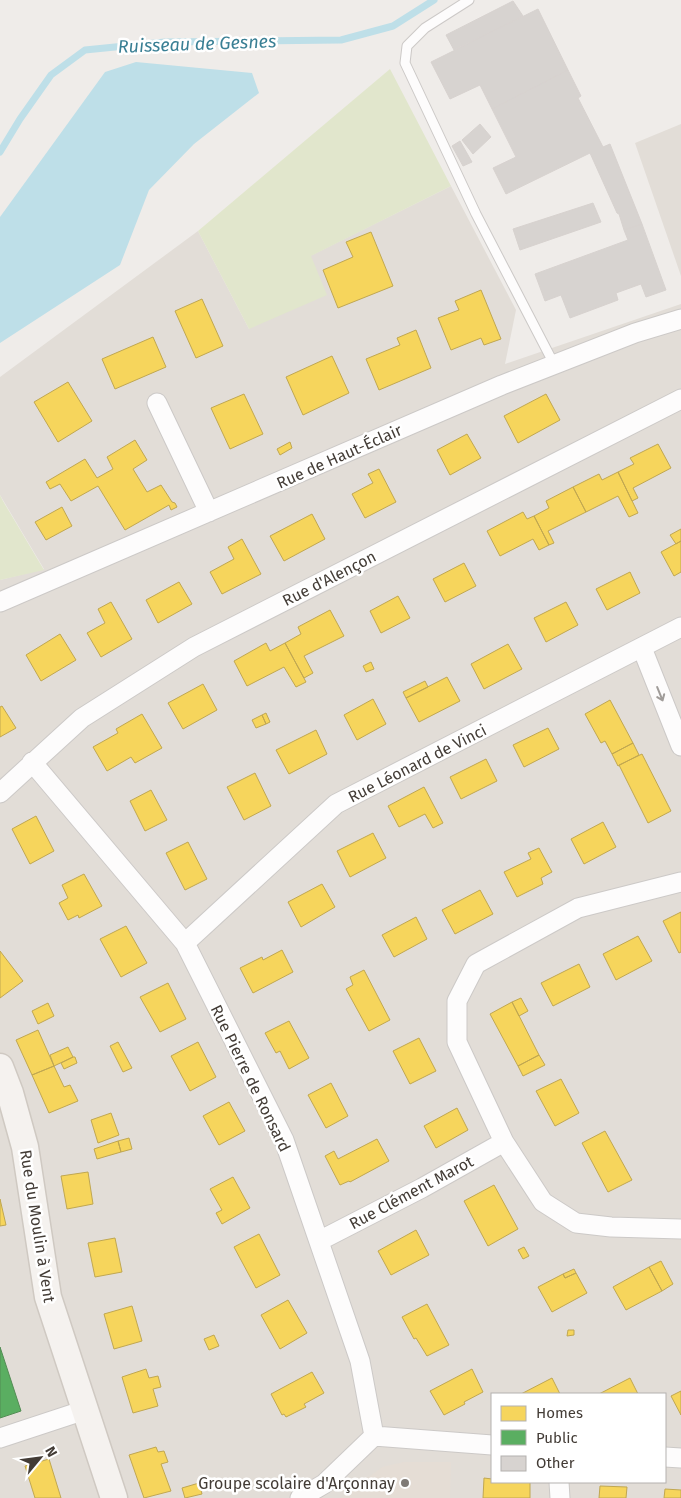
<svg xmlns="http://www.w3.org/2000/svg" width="681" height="1498" viewBox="0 0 681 1498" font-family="'Fira Sans',sans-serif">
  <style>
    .residential { fill: #e2ddd7; fill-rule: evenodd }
    .education { fill: #e5ddd5 }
    .green { fill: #e1e6cc }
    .water { fill: #bedfe8 }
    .homes { fill: #f6d55c; stroke: #c0a751 }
    .public { fill: #5aae61; stroke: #538c54 }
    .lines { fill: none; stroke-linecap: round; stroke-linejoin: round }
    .stream { stroke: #bedfe8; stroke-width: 7 }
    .building { fill: #d7d3d0; stroke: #d7d2cf }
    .lane-casing { stroke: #ccc9c7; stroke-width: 11 }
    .street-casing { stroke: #ccc9c7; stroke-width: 21 }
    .secondary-casing { stroke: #cfc9c2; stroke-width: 29 }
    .lane { stroke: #fdfcfc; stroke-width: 9 }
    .street { stroke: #fdfcfc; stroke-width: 19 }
    .secondary { stroke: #f5f2ef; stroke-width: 26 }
    .oneway { stroke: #a09c99 }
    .poi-dot { fill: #7f7a75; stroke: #fff; stroke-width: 2 }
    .labels { text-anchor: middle; stroke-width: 5; stroke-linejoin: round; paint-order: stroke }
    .street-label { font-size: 16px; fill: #433c36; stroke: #fff }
    .poi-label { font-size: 16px; fill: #433c36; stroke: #fff; text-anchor: end }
    .water-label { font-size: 18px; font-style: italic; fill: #397f94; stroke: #fff }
  </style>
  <rect width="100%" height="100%" fill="#efece9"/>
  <!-- residential -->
  <path class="residential" d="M681 124V276L635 143Z
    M451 186 516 310 505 364 681 304V1498H0V580L44 569 0 495V377L198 231 249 329 310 256ZM492 1394H665V1482H492Z"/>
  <!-- education -->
  <path class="education" d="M404 1462H451L450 1498H341L382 1467Z"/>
  <!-- green -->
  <path class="green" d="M390 69 451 186 311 256 327 295 249 329 198 231Z
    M0 495 3 501 44 570 0 580Z"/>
  <!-- water -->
  <path class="water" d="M136 62 252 73 259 93 194 144 149 190 120 265 0 343V217L105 72Z"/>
  <!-- homes -->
  <path class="homes" d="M371 232 393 286 338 308 323 270 353 257 346 242Z
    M481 290 501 339 484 345 481 338 451 350 438 318 459 310 455 301Z
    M202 299 223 346 196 358 175 311Z
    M416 330 431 368 379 390 366 359 400 345 397 338Z
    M153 337 166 367 115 389 102 359Z
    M332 356 349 393 303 415 286 377Z
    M68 382 92 421 58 442 34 402Z
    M244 394 263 434 230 449 211 408Z
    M546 394 560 420 518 443 504 416Z
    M467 434 481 458 450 475 437 450Z
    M135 440 147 460 133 469 147 492 161 485 172 502 175 503 177 507 171 510 169 505 125 530 98 486 71 501 60 484 50 489 46 482 85 459 97 478 113 469 107 457Z
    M290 442 292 448 280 455 277 449Z
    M658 444 671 468 633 488 638 498 632 501 618 472 634 464 630 458Z
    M379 469 396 502 365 518 352 494 373 483 368 474Z
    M618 472 638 513 629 517 618 496 586 512 573 487 599 474 602 480Z
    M573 487 586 512 548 531 554 543 549 545 534 516 549 508 546 501Z
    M62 507 72 526 46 540 35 522Z
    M523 512 527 519 534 516 549 545 539 550 533 539 500 556 487 531Z
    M312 514 325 539 284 561 270 536Z
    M681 529V541L676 544 670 535Z
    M242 539 261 574 222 594 210 572 234 559 228 547Z
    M681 541V572L674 576 661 552Z
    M464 563 476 586 445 602 433 579Z
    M630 572 640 593 607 610 596 589Z
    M179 582 192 604 158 623 146 600Z
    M398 596 410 618 381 633 370 611Z
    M111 602 132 639 101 657 87 633 105 623 98 609Z
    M566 602 578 625 546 642 534 618Z
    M330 610 344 636 304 656 313 673 304 678 285 643 301 634 298 627Z
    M60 634 76 660 41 681 26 655Z
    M266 643 270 651 285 643 306 682 296 687 284 667 247 686 234 661Z
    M508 644 522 669 484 689 471 664Z
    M371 662 374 669 366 672 363 666Z
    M447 677 460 701 419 722 406 698Z
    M425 681 428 687 406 698 403 692Z
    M203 684 217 710 183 729 168 703Z
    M373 699 386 724 357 740 344 715Z
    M610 700 633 743 612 754 605 741 601 743 585 714Z
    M2 706 16 728 0 737V707Z
    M266 713 270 722 266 724 262 715Z
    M142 714 162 748 135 763 131 757 107 771 93 747 118 733 116 729Z
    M262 715 266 724 256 728 252 720Z
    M548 728 559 749 524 767 513 745Z
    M316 730 327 754 289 774 276 750Z
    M633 743 639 755 618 766 612 754Z
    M642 754 671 811 648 823 619 765Z
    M486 759 497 781 461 799 450 777Z
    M255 773 271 806 244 820 227 787Z
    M424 787 443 823 433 828 425 814 399 827 388 806Z
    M151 790 167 820 145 831 130 801Z
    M36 816 54 851 30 864 12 829Z
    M603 822 616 847 584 864 571 839Z
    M373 833 386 858 350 877 337 851Z
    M188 842 207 879 185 890 166 853Z
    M539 848 552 872 541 878 543 884 517 897 504 872 531 859 528 853Z
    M84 874 102 906 79 918 78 915 68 920 59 903 68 898 62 885Z
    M322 884 335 907 301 927 288 902Z
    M480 890 493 914 455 934 442 910Z
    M681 912V952L679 953 663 921Z
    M416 917 427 939 394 957 382 935Z
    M126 926 147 963 121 977 100 939Z
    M638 936 652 961 616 980 603 954Z
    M282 950 293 972 253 993 240 968 262 957 263 960Z
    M0 951 23 981 0 998Z
    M579 964 590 987 553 1006 541 983Z
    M364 970 390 1020 369 1031 346 989 353 985 350 977Z
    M168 983 186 1019 160 1032 140 997Z
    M521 998 528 1011 519 1016 512 1002Z
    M512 1002 539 1055 518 1066 490 1014Z
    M48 1003 54 1016 38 1024 32 1011Z
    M289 1021 309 1058 289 1069 280 1051 276 1053 265 1033Z
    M38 1030 54 1066 32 1075 16 1040Z
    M419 1038 436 1071 410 1084 393 1051Z
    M118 1042 132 1068 123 1072 110 1046Z
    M198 1042 216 1077 190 1091 171 1056Z
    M68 1047 73 1057 54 1066 50 1055Z
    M539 1055 545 1065 523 1076 518 1066Z
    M73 1057H75L77 1063 64 1069 61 1063Z
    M54 1066 64 1087 70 1085 78 1101 49 1113 32 1075Z
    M561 1079 579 1113 555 1126 536 1091Z
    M331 1083 348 1116 326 1128 308 1095Z
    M229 1102 245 1131 219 1145 203 1116Z
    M457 1108 468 1130 436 1148 424 1126Z
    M111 1113 119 1135 98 1143 91 1120Z
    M605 1131 632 1180 608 1192 582 1143Z
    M129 1138 132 1149 121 1152 118 1141Z
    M377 1139 389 1161 350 1182 349 1181 340 1185 325 1156 334 1151 338 1159Z
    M118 1141 121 1152 97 1159 94 1149Z
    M88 1172 93 1204 67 1209 61 1176Z
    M233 1177 250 1208 222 1224 216 1213 222 1210 210 1189Z
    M494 1185 518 1229 488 1246 464 1201Z
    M0 1199 6 1225 0 1226Z
    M416 1230 429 1255 391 1275 378 1251Z
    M259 1234 280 1275 256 1288 234 1247Z
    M115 1238 122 1272 95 1277 88 1243Z
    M524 1247 529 1256 523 1259 518 1250Z
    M661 1261 673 1284 662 1291 649 1267Z
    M649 1267 662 1291 626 1310 613 1287Z
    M574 1269 576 1273 565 1278 563 1274Z
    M576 1273 587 1293 552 1312 538 1287 563 1274 565 1278Z
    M288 1300 307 1333 280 1349 261 1315Z
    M427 1304 449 1345 427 1356 416 1338 414 1339 402 1317Z
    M132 1306 142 1341 114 1349 104 1314Z
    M568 1330H574V1335L567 1336Z
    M214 1335 219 1346 209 1350 204 1339Z
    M146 1369 149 1378 158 1376 161 1387 153 1389 158 1406 133 1413 122 1377Z
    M472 1369 483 1392 464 1402 465 1404 444 1415 430 1391Z
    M312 1372 324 1393 304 1404 306 1407 286 1417 284 1414 282 1415 271 1394Z
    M552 1378 560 1394H521Z
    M630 1378 638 1394H599Z
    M681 1391V1415L671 1396Z
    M156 1447 158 1452 164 1451 168 1462 161 1464 171 1491 144 1498 129 1455Z
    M49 1459 61 1498H35L25 1466Z
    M484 1478 492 1479V1482H530V1498H483Z
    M199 1483 202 1494 185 1498 182 1488Z
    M600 1486 627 1487 626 1498H599Z
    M665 1489 681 1490V1498H664Z"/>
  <!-- public -->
  <path class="public" d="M0 1347 21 1411 0 1418Z"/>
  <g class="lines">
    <!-- stream -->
    <path class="stream" d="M0 152 20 119 51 75 85 50 165 42 341 40 393 26 434 0"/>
  </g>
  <!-- building -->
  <path class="building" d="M513 1 523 16 454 50 446 35Z
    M538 9 568 70 492 109 480 85 450 99 431 62Z
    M568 70 581 96 578 98 603 147 610 144 642 224 624 230 619 214 617 213 590 153 506 194 493 168 516 157 492 109Z
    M480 124 491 137 473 154 462 140Z
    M460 141 472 162 463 166 452 146Z
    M593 203 601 222 520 250 513 229Z
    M642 224 666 290 646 297 641 284 616 293 618 300 570 318 561 295 545 301 535 274 628 240 624 230Z"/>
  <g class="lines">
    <defs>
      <path id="lane" d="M469 0 425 28 407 46 405 63 476 214 554 364"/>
      <path id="street" d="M157 403 209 512
        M0 602 502 385 635 333 681 319
        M642 648 681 746
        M32 762 185 943 284 1140 360 1361 374 1436 324 1484 300 1498
        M0 793 82 718 194 647 681 399
        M681 882 578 908 476 964 457 1001V1042L504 1142 543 1202 576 1223 611 1227 681 1229
        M185 943 336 804 681 627
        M319 1241 422 1188 504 1142
        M374 1436 492 1445
        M0 1438 85 1410
        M665 1457 681 1458
        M559 1482 560 1498"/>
      <path id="secondary" d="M0 1067 10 1093 25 1147 48 1297 114 1498"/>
    </defs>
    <!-- lane casing -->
    <use href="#lane" class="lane-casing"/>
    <!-- street casing -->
    <use href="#street" class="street-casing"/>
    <!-- secondary casing -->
    <use href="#secondary" class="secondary-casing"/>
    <!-- lane -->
    <use href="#lane" class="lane"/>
    <!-- street -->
    <use href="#street" class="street"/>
    <!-- secondary -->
    <use href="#secondary" class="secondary"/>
  </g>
  <!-- one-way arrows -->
  <defs><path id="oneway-shaft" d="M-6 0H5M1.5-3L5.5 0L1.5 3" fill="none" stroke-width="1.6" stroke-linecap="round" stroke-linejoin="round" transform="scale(1.25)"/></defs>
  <use class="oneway" href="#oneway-shaft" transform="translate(660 694) rotate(68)"/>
  <!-- markers -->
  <circle class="poi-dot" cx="405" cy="1483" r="5"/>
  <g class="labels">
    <!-- street labels -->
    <g class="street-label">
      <text transform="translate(339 456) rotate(-24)" y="6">Rue de Haut-Éclair</text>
      <text transform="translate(329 578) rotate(-27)" y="6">Rue d'Alençon</text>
      <text transform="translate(417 763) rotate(-27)" y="6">Rue Léonard de Vinci</text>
      <text transform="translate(251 1078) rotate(64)" y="6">Rue Pierre de Ronsard</text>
      <text transform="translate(411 1192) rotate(-28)" y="6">Rue Clément Marot</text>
      <text transform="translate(38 1226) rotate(81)" y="6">Rue du Moulin à Vent</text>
    </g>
    <!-- poi labels -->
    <g class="poi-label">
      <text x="395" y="1489">Groupe scolaire d'Arçonnay</text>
    </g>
    <!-- water labels -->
    <g class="water-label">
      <text transform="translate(197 44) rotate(-2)" y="6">Ruisseau de Gesnes</text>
    </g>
  </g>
  <!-- legend -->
  <rect x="491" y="1393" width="175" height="90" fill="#ffffff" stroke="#b4b1af"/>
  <rect x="501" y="1406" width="25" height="15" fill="#f6d55c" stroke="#b4b1af"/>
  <text x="536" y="1418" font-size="15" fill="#433c36">Homes</text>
  <rect x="501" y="1430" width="25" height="15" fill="#5aae61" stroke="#b4b1af"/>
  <text x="536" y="1443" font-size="15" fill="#433c36">Public</text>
  <rect x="501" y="1456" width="25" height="15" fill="#d7d3d0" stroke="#b4b1af"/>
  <text x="536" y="1468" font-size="15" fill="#433c36">Other</text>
  <!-- north arrow -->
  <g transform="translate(40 1458) rotate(61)" stroke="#ffffff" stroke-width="4" paint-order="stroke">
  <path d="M0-4L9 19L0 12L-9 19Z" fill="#433c36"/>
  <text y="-8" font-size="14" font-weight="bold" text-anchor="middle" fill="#433c36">N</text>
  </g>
</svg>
